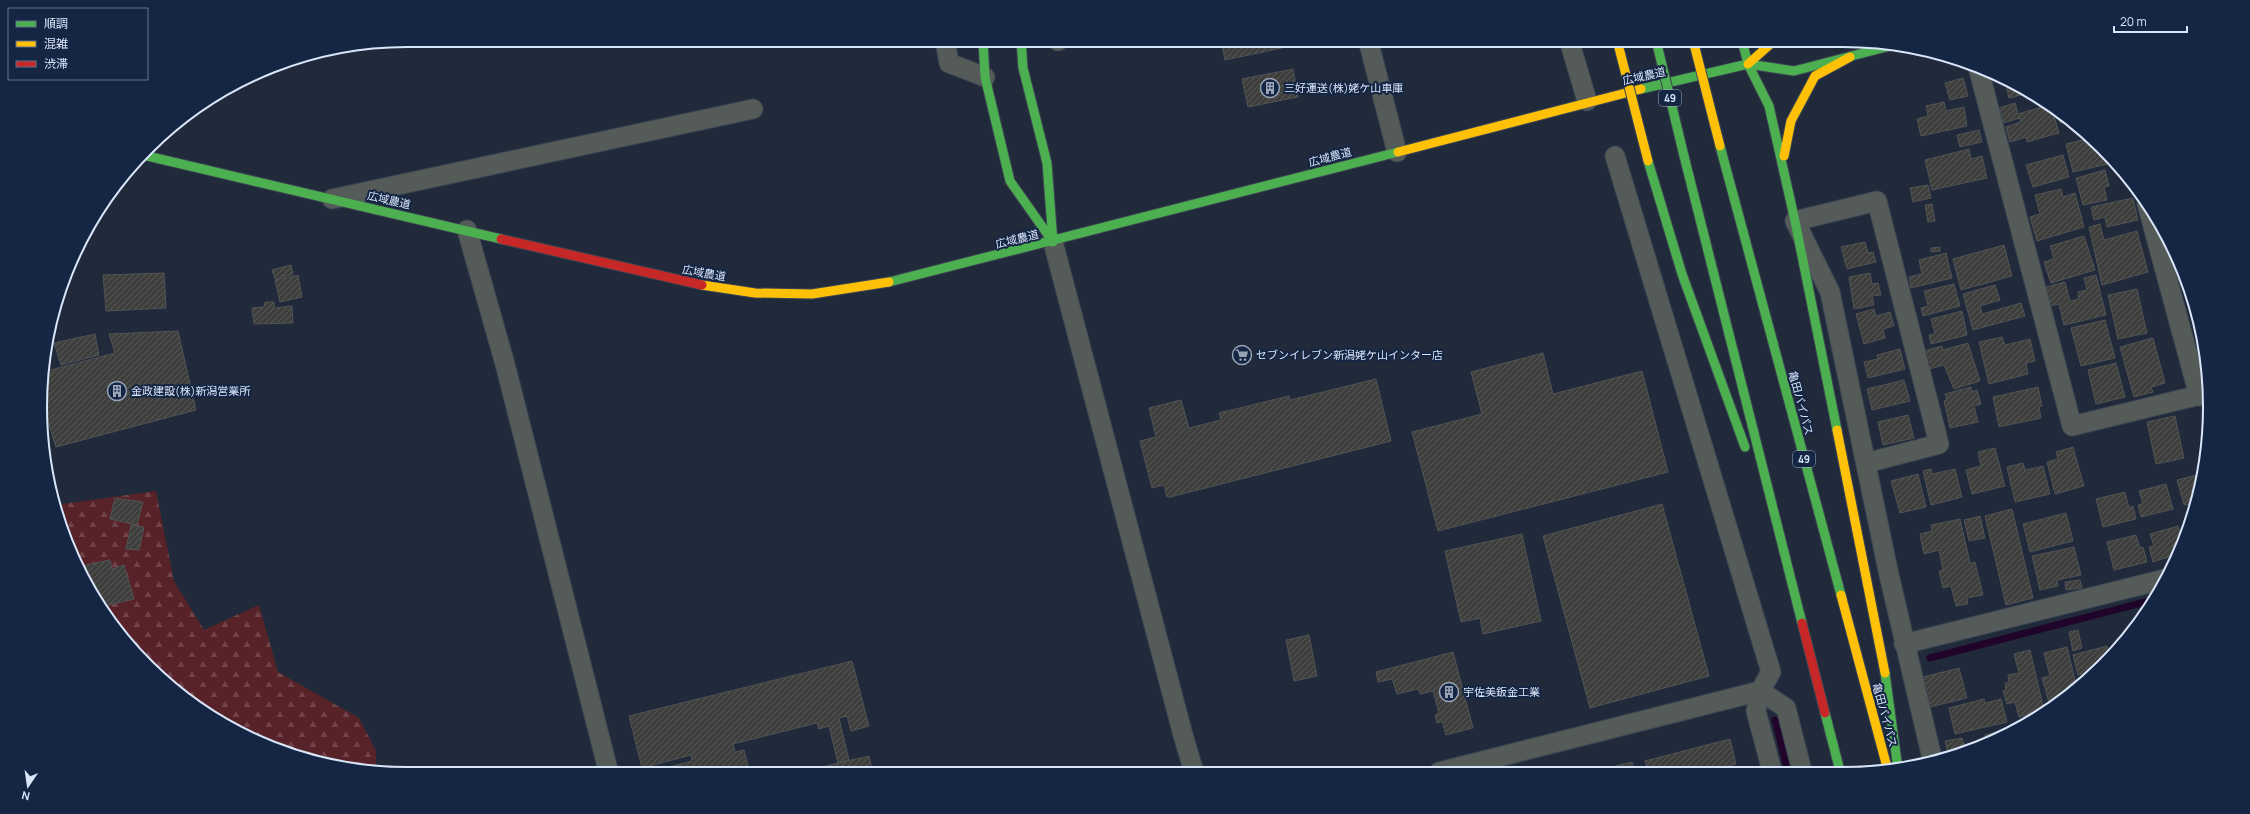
<svg xmlns="http://www.w3.org/2000/svg" width="2250" height="814" viewBox="0 0 2250 814" font-family="Manrope,'Noto Sans JP',sans-serif">
  <style>
    .forest { fill: url(#forest-firs) }
    .lines { fill: none; stroke-linecap: round; stroke-linejoin: round }
    .stream { stroke: #21042a; stroke-width: 7 }
    .building { fill: url(#building-hatch); stroke: #515355 }
    .street-casing { stroke: #3c4552; stroke-width: 21 }
    .fast-casing { stroke: #3c4552; stroke-width: 11 }
    .slow-casing { stroke: #3c4552; stroke-width: 11 }
    .jam-casing { stroke: #3c4552; stroke-width: 11 }
    .street { stroke: #545b58; stroke-width: 19 }
    .fast { stroke: #4caf50; stroke-width: 9 }
    .slow { stroke: #ffc107; stroke-width: 9 }
    .jam { stroke: #c62828; stroke-width: 9 }
    .fast-bridge-casing { stroke: #3c4552; stroke-width: 11; stroke-linecap: butt }
    .slow-bridge-casing { stroke: #3c4552; stroke-width: 11; stroke-linecap: butt }
    .fast-bridge { stroke: #4caf50; stroke-width: 9 }
    .slow-bridge { stroke: #ffc107; stroke-width: 9 }
    .labels { text-anchor: middle; stroke-width: 4; stroke-linejoin: round; paint-order: stroke }
    .shield { fill: #152645; stroke: #9eacc3; stroke-width: 1 }
    .shield-label { font-size: 10px; font-weight: bold; fill: #d9e5f9 }
    .street-label { font-size: 11px; fill: #d9e5f9; stroke: #152645 }
    .poi-label { font-size: 11px; fill: #d9e5f9; stroke: #152645; text-anchor: start }
    .rim { fill: none; stroke: #d9e5f9; stroke-width: 2 }
  </style>
  <defs>
    <pattern id="forest-firs" width="22" height="20" patternUnits="userSpaceOnUse"><rect width="22" height="20" fill="#572328"/><path d="M5 1l3.5 6h-7zM16 11l3.5 6h-7z" fill="#6f4348"/></pattern>
    <pattern id="building-hatch" width="6" height="6" patternUnits="userSpaceOnUse"><rect width="6" height="6" fill="#3e3f3d"/><path d="M-1 1l2-2M0 6l6-6M5 7l2-2" fill="none" stroke="#595b5a"/></pattern>
  </defs>
  <rect width="100%" height="100%" fill="#202a3a"/>
  <!-- forest -->
  <path class="forest" d="M156 491 174 581 204 630 259 605 278 672 359 718 376 751V770L312 762 203 712 148 667 102 611 54 505Z"/>
  <g class="lines">
    <!-- stream -->
    <path class="stream" d="M1930 658 2153 600
      M1775 720 1788 771"/>
  </g>
  <!-- building -->
  <path class="building" d="M1221 40H1290L1291 46 1225 60Z
    M1293 69 1298 97 1248 107 1242 79Z
    M2004 77 2005 78 2030 93 2009 98Z
    M1963 78 1968 96 1950 100 1945 83Z
    M1944 102 1946 111 1964 107 1967 126 1921 136 1917 119 1928 116 1926 106Z
    M2015 103 2018 114 2049 105 2051 106 2059 133 2027 142 2026 137 2010 142 2006 127 2021 122 2020 118 2003 123 1999 108Z
    M2057 110 2066 116 2071 120 2060 123Z
    M1979 130 1982 142 1960 147 1957 135Z
    M2090 138 2116 162 2073 172 2066 144Z
    M1969 149 1971 159 1982 156 1987 178 1932 190 1925 160Z
    M2063 155 2069 177 2033 187 2026 165Z
    M2105 170 2109 186 2104 187 2107 200 2083 205 2076 178Z
    M1928 185 1931 198 1913 202 1910 188Z
    M2061 189 2063 197 2075 193 2084 227 2037 241 2030 217 2040 214 2035 195Z
    M2133 198 2138 220 2107 227 2105 217 2094 220 2091 207Z
    M1932 204 1935 221 1928 222 1925 205Z
    M2100 224 2104 240 2137 231 2148 272 2102 285 2089 227Z
    M2084 236 2095 270 2051 283 2044 262 2054 259 2050 246Z
    M1865 242 1868 253 1873 252 1876 262 1847 269 1841 247Z
    M2004 245 2012 276 1961 290 1953 259Z
    M1940 247V251L1931 252V248Z
    M1946 253 1952 278 1911 288 1909 277 1922 274 1919 260Z
    M291 265 293 274 275 279 272 270Z
    M164 273 166 308 106 311 103 275Z
    M1870 273 1872 284 1878 283 1881 295 1872 296 1874 305 1854 309 1849 277Z
    M298 275 302 297 280 302 275 280Z
    M2096 275 2106 315 2064 325 2059 304 2050 306 2046 287 2065 282 2070 301 2079 299 2078 292 2087 290 2084 278Z
    M1954 284 1960 306 1923 316 1921 308 1928 306 1924 291Z
    M1995 285 2000 300 1980 306 1982 314 2021 303 2025 316 1973 330 1963 294Z
    M2137 289 2147 333 2118 339 2108 295Z
    M265 302H274V308L292 306 293 323 254 324 252 308 264 307Z
    M1874 309 1876 316 1890 312 1894 326 1883 329 1885 338 1864 344 1856 314Z
    M1962 311 1967 335 1931 344 1929 335 1935 334 1931 319Z
    M2105 320 2115 358 2081 366 2071 328Z
    M178 331 196 410 56 447 45 412 41 413 43 372 115 353 109 334Z
    M95 334 99 355 61 365 54 343Z
    M2002 337 2005 345 2030 339 2035 361 2026 363 2028 374 1989 384 1979 342Z
    M2153 338 2165 383 2151 387 2153 392 2134 397 2120 347Z
    M1968 343 1980 381 1954 389 1944 365 1930 369 1924 351 1942 346 1943 350Z
    M2204 345 2207 359V371L2201 346Z
    M1900 349 1905 369 1868 378 1864 362 1878 359 1877 355Z
    M1543 353 1553 394 1642 371 1668 472 1438 531 1412 432 1482 414 1471 372Z
    M2116 363 2125 397 2096 404 2088 370Z
    M1376 379 1391 441 1170 497H1167L1164 485 1152 488 1140 441 1156 437 1149 408 1181 400 1189 428 1221 420 1219 413 1289 396 1290 400Z
    M1904 380 1910 401 1872 410 1867 389Z
    M1971 387 1972 392 1977 390 1981 404 1974 406 1978 422 1950 428 1944 401 1947 400 1945 394Z
    M2038 387 2042 406 2039 407 2041 418 1999 427 1993 397Z
    M1908 415 1914 438 1883 445 1878 422Z
    M2175 416 2184 458 2156 464 2147 422Z
    M2073 447 2084 486 2055 494 2047 462 2058 459 2056 452Z
    M1995 448 2005 486 1972 494 1966 470 1981 466 1978 452Z
    M2023 463 2025 470 2043 466 2050 494 2015 502 2007 467Z
    M1931 469 1932 474 1955 469 1962 497 1931 505 1923 471Z
    M1918 474 1926 507 1900 513 1891 481Z
    M2202 474 2197 502 2184 505 2177 480Z
    M2166 484 2173 509 2141 517 2138 505 2143 504 2139 491Z
    M2125 492 2129 508 2133 506 2136 519 2103 527 2096 499Z
    M115 498 143 502 137 525 110 519Z
    M1662 504 1709 676 1590 708 1543 536Z
    M2012 509 2033 598 2006 605 1985 516Z
    M2066 513 2073 541 2030 552 2023 524Z
    M1980 516 1985 538 1969 541 1964 520Z
    M1960 519 1970 563 1975 562 1983 595 1967 598 1968 604 1956 606 1951 586 1943 588 1939 571 1943 570 1939 550 1924 554 1920 534 1932 531 1931 525Z
    M131 525 144 527 139 550 126 549Z
    M2178 526 2182 540 2175 555 2153 562 2149 547 2154 546 2150 534Z
    M1522 534 1541 621 1483 634 1480 618 1461 622 1445 551Z
    M2136 535 2140 548 2143 547 2147 562 2114 570 2107 542Z
    M2074 547 2081 575 2057 580 2058 586 2040 590 2032 556Z
    M110 560 112 569 124 565 134 599 100 607 81 566Z
    M2080 580 2082 588 2066 590 2065 582Z
    M2078 630 2082 648 2073 651 2069 632Z
    M1309 635 1317 676 1294 681 1286 640Z
    M2107 646 2109 653 2094 672 2078 675 2073 655Z
    M2067 647 2077 688 2050 706 2042 678 2050 676 2044 653Z
    M2030 650 2044 710 2019 717 2015 702 2007 704 2003 691 2006 690 2005 683 2009 682 2008 675 2019 673 2014 654Z
    M1453 652 1473 728 1446 735 1442 721 1437 723 1435 715 1439 713 1433 691 1420 694 1418 689 1397 694 1392 679 1378 682 1376 672Z
    M852 661 869 726 851 731 847 716 839 718 849 760 838 763 829 726 819 729 817 723 733 744 735 752 744 750 750 773H675L673 766 692 761 691 755 642 768 629 716Z
    M1959 668 1967 698 1930 707 1923 677Z
    M1984 699 1985 703 2001 699 2007 722 1955 734 1949 708Z
    M2013 728 2014 731 2005 736 1987 742 1985 735Z
    M1962 738 1965 748 1948 753 1945 741Z
    M1730 739 1736 764 1708 771H1648L1645 761Z
    M869 756 873 773H798L838 763Z
    M1632 762 1635 771H1595Z"/>
  <g class="lines">
    <defs>
      <path id="street" d="M945 40 949 63 985 77
        M1368 40 1397 152
        M1569 40 1587 101
        M1058 41 1059 40
        M1978 67 2072 426 2208 393
        M1615 156 1771 672 1760 691 1756 711 1772 771
        M332 199 753 109
        M2147 204 2199 396
        M467 230 505 364 609 774
        M1053 242 1183 735 1194 772
        M1866 463 1939 444 1877 201 1795 221 1830 292 1889 575 1932 758
        M1904 644 2165 579
        M1439 772 1760 691 1786 708 1802 771"/>
      <path id="fast" d="M983 40 985 77 1010 181 1053 242
        M1021 40 1023 68 1047 163 1053 242
        M1742 40 1748 64 1769 106 1795 221 1837 430
        M1641 89 1748 64 1794 71 1890 46
        M1720 146 1841 595
        M143 155 501 239
        M1684 156 1802 623
        M1648 161 1682 274 1745 447
        M889 282 1398 152
        M1885 673 1898 769
        M1825 713 1840 771"/>
      <path id="slow" d="M1748 64 1775 40
        M1398 152 1641 89
        M1784 156 1791 121 1815 76 1850 57
        M702 285 755 293 812 294 889 282
        M1837 430 1885 673
        M1841 595 1887 767"/>
      <path id="jam" d="M501 239 702 285
        M1802 623 1825 713"/>
    </defs>
    <!-- street casing -->
    <use href="#street" class="street-casing"/>
    <!-- fast casing -->
    <use href="#fast" class="fast-casing"/>
    <!-- slow casing -->
    <use href="#slow" class="slow-casing"/>
    <!-- jam casing -->
    <use href="#jam" class="jam-casing"/>
    <!-- street -->
    <use href="#street" class="street"/>
    <!-- fast -->
    <use href="#fast" class="fast"/>
    <!-- slow -->
    <use href="#slow" class="slow"/>
    <!-- jam -->
    <use href="#jam" class="jam"/>
    <defs>
      <path id="fast-bridge" d="M1656 40 1684 156"/>
      <path id="slow-bridge" d="M1617 40 1648 161
        M1693 40 1720 146"/>
    </defs>
    <!-- fast-bridge casing -->
    <use href="#fast-bridge" class="fast-bridge-casing"/>
    <!-- slow-bridge casing -->
    <use href="#slow-bridge" class="slow-bridge-casing"/>
    <!-- fast-bridge -->
    <use href="#fast-bridge" class="fast-bridge"/>
    <!-- slow-bridge -->
    <use href="#slow-bridge" class="slow-bridge"/>
  </g>
  <!-- icons -->
  <defs>
    <symbol id="building-ring" viewBox="-11 -11 22 22"><circle r="9.5" fill="#152645" stroke="#98a4b6" stroke-width="1.5"/><path d="M-4-6H4V6H1V3H-1V6H-4ZM-2.5-4.3h1.7v1.8h-1.7ZM.8-4.3h1.7v1.8H.8ZM-2.5-1h1.7V.8h-1.7ZM.8-1h1.7V.8H.8Z" fill="#98a4b6"/></symbol>
    <symbol id="supermarket-ring" viewBox="-11 -11 22 22"><circle r="9.5" fill="#152645" stroke="#98a4b6" stroke-width="1.5"/><path d="M-6-5.5h2.5l.6 2H6L4.5 2H-2.5L-4.4-4H-6ZM-1.5 3.2a1.3 1.3 0 1 0 .1 0ZM3 3.2a1.3 1.3 0 1 0 .1 0Z" fill="#98a4b6"/></symbol>
  </defs>
  <g fill-rule="evenodd">
    <use href="#building-ring" x="1259" y="77" width="22" height="22"/>
    <use href="#supermarket-ring" x="1231" y="344" width="22" height="22"/>
    <use href="#building-ring" x="106" y="380" width="22" height="22"/>
    <use href="#building-ring" x="1438" y="681" width="22" height="22"/>
  </g>
  <g class="labels">
    <!-- shield labels -->
    <g class="shield">
      <rect x="1659" y="90" width="22" height="16" rx="3"/>
      <rect x="1793" y="451" width="22" height="16" rx="3"/>
    </g>
    <g class="shield-label">
      <text x="1670" y="102">49</text>
      <text x="1804" y="463">49</text>
    </g>
    <!-- street labels -->
    <g class="street-label">
      <text transform="translate(1644 76) rotate(-13)" y="4">広域農道</text>
      <text transform="translate(1330 157) rotate(-15)" y="4">広域農道</text>
      <text transform="translate(389 200) rotate(13)" y="4">広域農道</text>
      <text transform="translate(1017 239) rotate(-14)" y="4">広域農道</text>
      <text transform="translate(704 273) rotate(10)" y="4">広域農道</text>
      <text transform="translate(1801 403) rotate(75)" y="4">亀田バイパス</text>
      <text transform="translate(1885 715) rotate(75)" y="4">亀田バイパス</text>
    </g>
    <!-- poi labels -->
    <g class="poi-label">
      <text x="1284" y="92">三好運送(株)姥ケ山車庫</text>
      <text x="1256" y="359">セブンイレブン新潟姥ケ山インター店</text>
      <text x="131" y="395">金政建設(株)新潟営業所</text>
      <text x="1463" y="696">宇佐美鈑金工業</text>
    </g>
  </g>
  <!-- crop -->
  <path d="M0 0H2250V814H0ZM407 47H1843A360 360 0 0 1 2203 407V407A360 360 0 0 1 1843 767H407A360 360 0 0 1 47 407V407A360 360 0 0 1 407 47Z" fill="#152645" fill-rule="evenodd"/>
  <path class="rim" d="M407 47H1843A360 360 0 0 1 2203 407V407A360 360 0 0 1 1843 767H407A360 360 0 0 1 47 407V407A360 360 0 0 1 407 47Z"/>
  <!-- legend -->
  <rect x="8" y="8" width="140" height="72" fill="#152645" stroke="#63728d"/>
  <rect x="16" y="21" width="20" height="6" fill="#4caf50" stroke="#63728d"/>
  <text x="44" y="28" font-size="12" fill="#d9e5f9">順調</text>
  <rect x="16" y="41" width="20" height="6" fill="#ffc107" stroke="#63728d"/>
  <text x="44" y="48" font-size="12" fill="#d9e5f9">混雑</text>
  <rect x="16" y="61" width="20" height="6" fill="#c62828" stroke="#63728d"/>
  <text x="44" y="68" font-size="12" fill="#d9e5f9">渋滞</text>
  <!-- north arrow -->
  <g transform="translate(28 786) rotate(193)" stroke="#152645" stroke-width="3" paint-order="stroke">
  <path d="M0-3L7 15L0 10L-7 15Z" fill="#d9e5f9"/>
  <text y="-6" font-size="11" font-weight="bold" text-anchor="middle" fill="#d9e5f9">N</text>
  </g>
  <!-- scale -->
  <path d="M2114 26v6h73v-6" fill="none" stroke="#d9e5f9" stroke-width="2"/>
  <text x="2120" y="26" font-size="12" fill="#d9e5f9" stroke="#152645" stroke-width="3" paint-order="stroke">20 m</text>
</svg>
